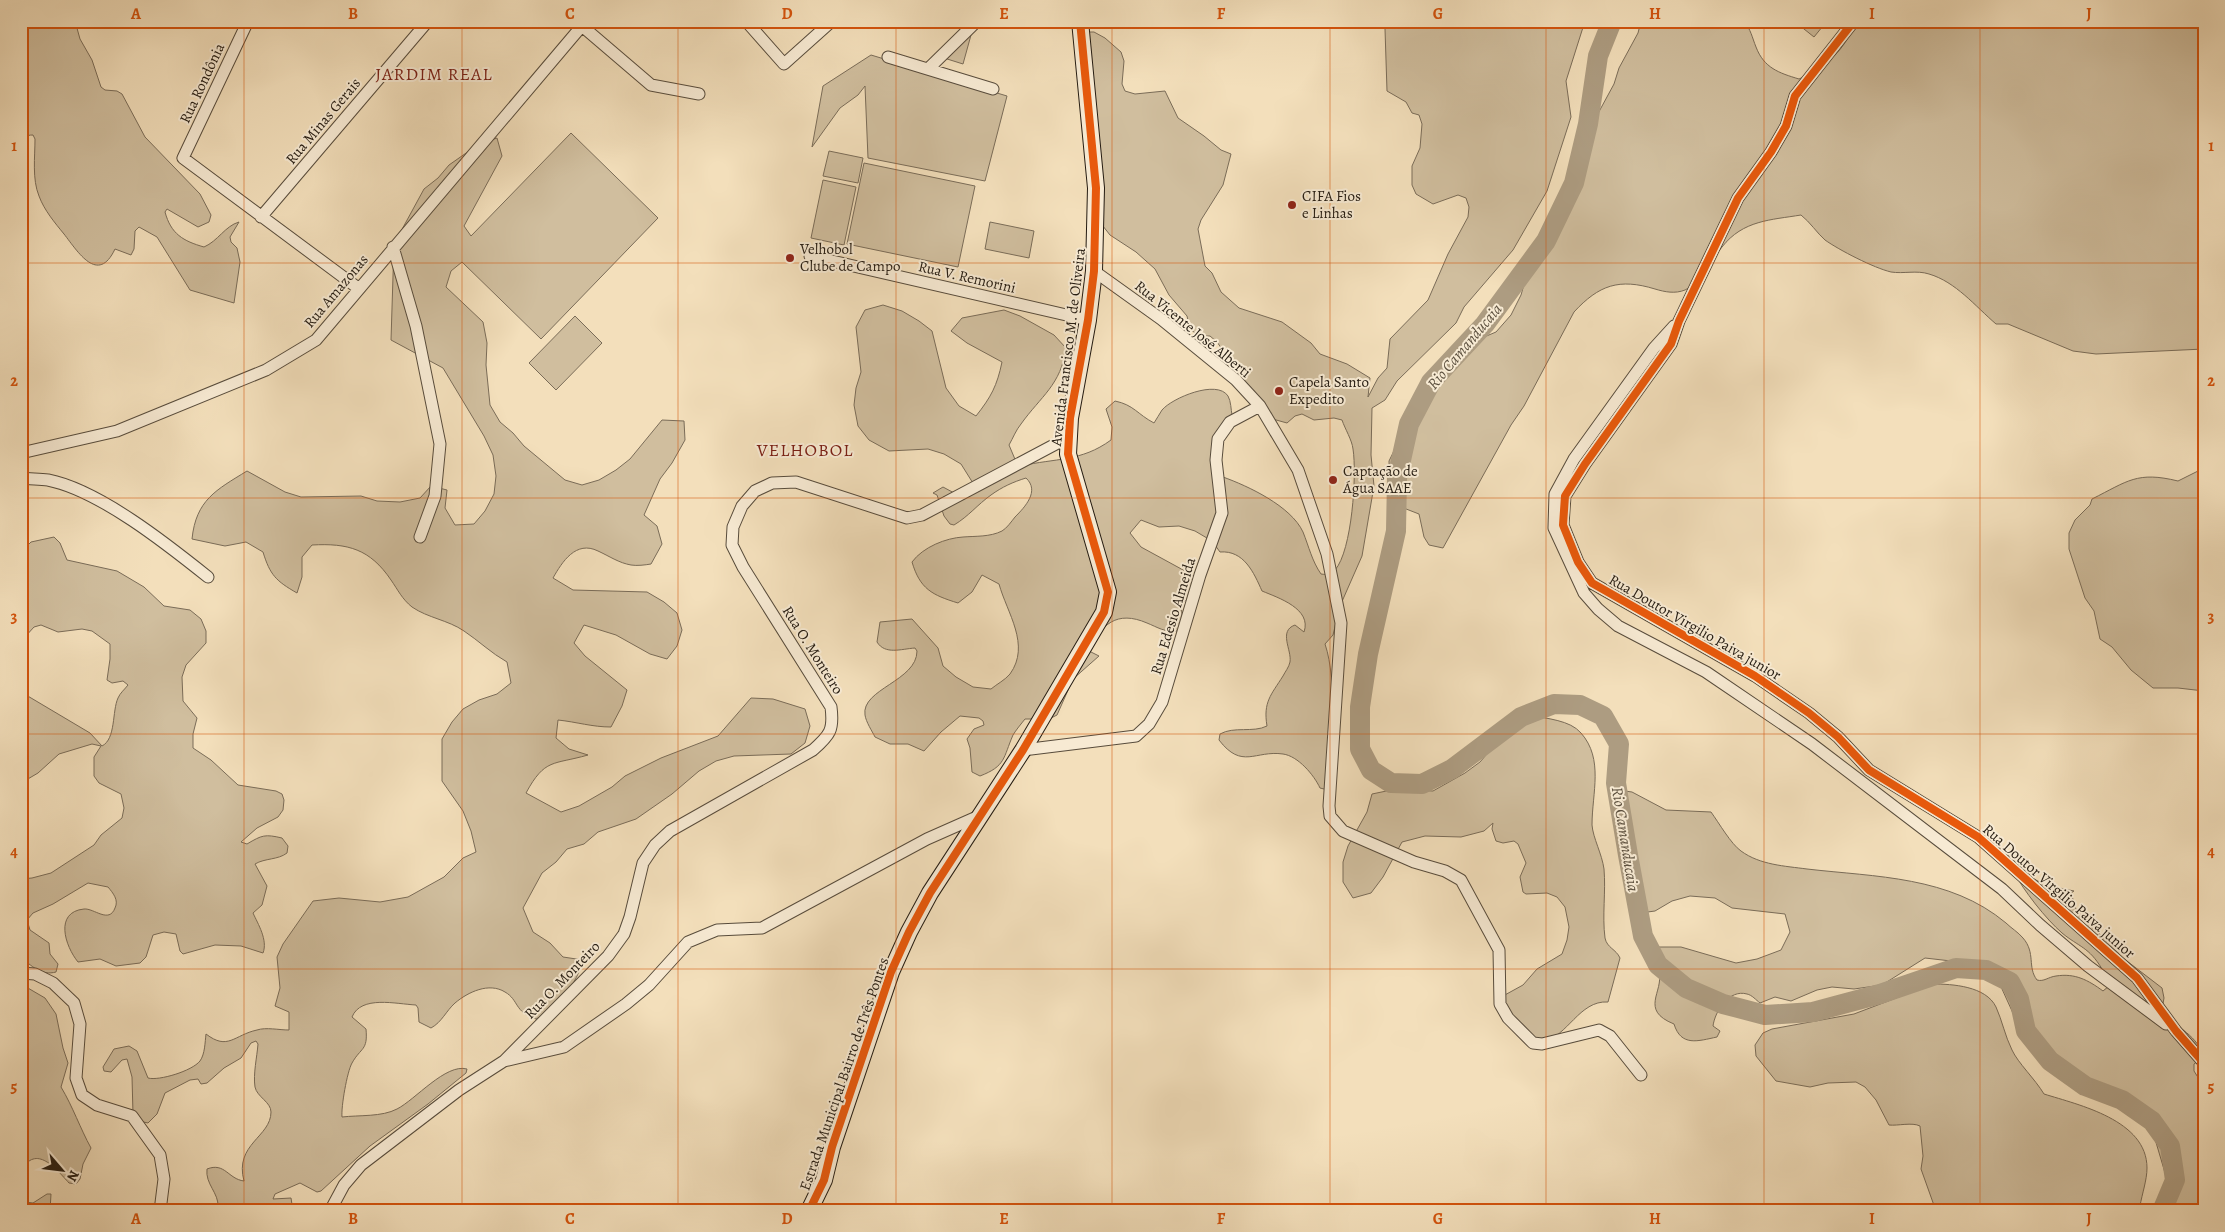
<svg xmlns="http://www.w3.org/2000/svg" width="2225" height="1232" viewBox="0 0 2225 1232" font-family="Alegreya,serif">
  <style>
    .green { fill: #d0be9e; stroke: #7a6c58 }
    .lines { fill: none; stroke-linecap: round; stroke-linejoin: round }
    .river { stroke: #ad9c81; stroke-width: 20 }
    .street-casing { stroke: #584c3c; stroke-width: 13 }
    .secondary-casing { stroke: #241b11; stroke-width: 18 }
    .street { stroke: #f7ead3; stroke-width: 11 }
    .secondary { stroke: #f7ead3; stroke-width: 16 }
    .cycleway-casing { stroke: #f7ead3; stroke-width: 11 }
    .cycleway { stroke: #e8590c; stroke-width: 8 }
    .grid { fill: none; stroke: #d4530c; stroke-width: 1; stroke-opacity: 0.55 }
    .poi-dot { fill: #8f2418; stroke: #f7ead3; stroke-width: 2 }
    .labels { text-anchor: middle; stroke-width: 4; stroke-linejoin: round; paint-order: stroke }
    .street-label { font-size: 15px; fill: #241b11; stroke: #f7ead3 }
    .poi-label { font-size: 15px; fill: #241b11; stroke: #f7ead3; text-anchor: start }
    .water-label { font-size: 16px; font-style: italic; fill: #5b4f3e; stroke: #f7ead3 }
    .quarter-label { font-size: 18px; letter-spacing: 1px; fill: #7a1f14; stroke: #f7ead3 }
    .neatline { fill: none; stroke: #d4530c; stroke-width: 2 }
    .grid-label { font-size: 16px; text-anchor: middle; font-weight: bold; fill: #d4530c }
  </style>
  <rect width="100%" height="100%" fill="#f3dfbb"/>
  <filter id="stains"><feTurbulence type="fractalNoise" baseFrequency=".004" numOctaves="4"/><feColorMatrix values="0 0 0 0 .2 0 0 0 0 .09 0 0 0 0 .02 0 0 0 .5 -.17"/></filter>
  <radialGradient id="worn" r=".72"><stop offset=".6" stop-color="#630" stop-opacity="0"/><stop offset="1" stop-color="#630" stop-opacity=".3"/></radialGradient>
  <!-- green -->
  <path class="green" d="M21 21H75L80 39 92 60 101 87 105 90 117 91 122 94 145 137 200 194 211 215 209 222 198 227 167 209 165 212C171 234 183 241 204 247 218 241 225 226 239 222L230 237 231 242 237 248 240 262 234 303 190 290 157 237 139 227 135 231 134 249 131 255 115 249C98 285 78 252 64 234 55 223 44 210 39 196 32 179 35 157 35 139L33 135C26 135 23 137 21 144V65L25 32 21 30Z
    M1383 21H1585L1566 81 1571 117 1547 191 1513 250 1464 307 1456 323 1397 381 1385 400 1372 408 1371 455 1374 486 1362 556 1340 606 1333 635 1325 644C1338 682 1330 747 1328 790L1320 788C1314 775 1298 756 1283 754 1255 750 1242 770 1219 740L1220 734C1234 726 1253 733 1267 726 1263 702 1271 695 1283 676 1285 672 1289 667 1290 662 1292 650 1278 631 1295 625L1304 632C1312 609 1279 598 1262 591 1254 573 1244 550 1220 552L1212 541 1195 531 1179 526 1159 527 1141 520 1130 533 1141 547 1196 577 1200 586 1181 605 1183 622 1177 631C1166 633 1157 627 1147 623 1117 610 1101 624 1089 651L1099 656 1073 679 1057 715 1047 720 1041 736 1038 738 1033 719H1025C1021 724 1016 730 1013 735 1003 758 1006 766 980 776L972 772 970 748 967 739 974 729 984 725 983 721 979 718 960 716 941 732 924 751 908 744H890L875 737C872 731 866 722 865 715 861 689 917 681 917 651L915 648C901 649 885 655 877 642L880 622 912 619 938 648 943 666 956 677 973 687 991 689C997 684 1005 680 1010 674 1031 645 1007 613 999 584L982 575 972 592 958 603C932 595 920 589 912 562 923 547 946 538 963 537 976 536 990 537 1002 531 1007 528 1011 522 1015 517 1025 507 1040 491 1026 478 1013 482 1002 487 991 495 977 505 969 516 954 525L950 524 944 516 937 495 933 493 943 487 956 494 976 488 961 464 944 454 928 449 889 451 869 440 858 426 854 405 856 388 861 372 856 327 865 310 883 305 902 311 919 321 932 331 946 388 959 406 976 416C991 397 997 386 1002 362L967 343 951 331 962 318 1004 310 1020 316 1054 335 1066 348C1061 385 1041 396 1021 424 1016 430 1013 438 1009 445L1017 464 1021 466C1055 458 1081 462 1111 440L1112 427 1106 409 1115 401C1134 405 1137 414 1154 423 1157 419 1159 414 1162 410 1172 398 1217 379 1228 396 1231 401 1231 410 1232 415L1219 436 1223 477C1248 486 1291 506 1303 532 1309 547 1312 561 1321 574 1327 575 1331 574 1335 570 1352 551 1357 474 1353 449 1352 440 1345 429 1342 420L1334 418 1314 420 1302 414 1295 416 1287 423 1269 418 1247 390 1236 369 1217 342 1210 336H1199L1190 329 1187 316 1169 295 1155 269 1136 252 1110 235 1095 216 1088 32H1094L1105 38 1121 52 1124 61 1122 84 1125 91 1135 94 1165 91 1178 118 1204 136 1221 150 1231 154 1223 185 1201 220 1198 229 1205 266 1212 273 1221 292 1239 308 1282 322 1311 343 1320 354 1347 364 1370 378 1368 397 1378 378 1387 368 1390 339 1428 300 1448 254 1468 217 1469 207 1466 198 1458 195 1433 204 1416 194 1412 185V166L1420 148 1422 124 1419 115 1412 113 1406 102 1387 91 1385 29Z
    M1641 21H1744C1751 30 1752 37 1756 47 1764 68 1779 73 1799 79 1826 67 1846 50 1855 21H2204V349L2096 354 2073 351 2008 324H1996C1975 306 1956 282 1929 274 1917 270 1903 274 1891 272 1874 268 1839 250 1825 240 1817 233 1810 222 1801 215 1771 220 1743 220 1722 247 1710 261 1702 283 1685 290 1675 294 1665 292 1655 289 1619 278 1599 285 1574 312L1524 406 1511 425 1443 548 1429 545 1424 537 1419 514 1401 507 1390 498 1389 461 1409 420 1436 387 1437 380 1430 375 1436 364 1451 351 1496 332 1511 315 1521 295 1529 267 1580 167 1595 119 1614 84 1619 68 1638 33Z
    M1794 21H1827L1814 37Z
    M968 34 971 35 963 64 944 58Z
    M871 55 1007 96 985 181 868 158 865 86 858 95 840 108 812 147 823 86Z
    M571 133 658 218 541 339 462 262 451 271 446 287 483 322 487 343 486 365 490 405 500 422 513 433 524 446 565 480 582 485 599 480 616 470 630 459 662 420 684 421 685 440 672 463 660 479 644 515 657 526 662 544 651 564C645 565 637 566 631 565 619 563 609 556 598 551 576 540 562 562 553 578L573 590 647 592 664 602 677 613 682 630 677 646 667 659 650 654 616 635 584 625 574 643 585 656 627 690 622 706 611 727C592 727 577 722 558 720L556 738 569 749 588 755C553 765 545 758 526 793L561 812 579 806 612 787 625 776 661 758 718 736 751 698 773 699 805 709 810 726 805 743 791 754 734 756 716 761 699 771 672 794 636 819 598 832 584 844 567 849 556 862 542 873 523 908 533 932 550 943 563 957 583 960C577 983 559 1008 536 1019 514 1012 519 1000 505 992 489 982 468 992 455 1003 446 1011 442 1022 431 1028L419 1022 418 1008 416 1005C396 1004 361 995 352 1017L366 1029C368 1051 361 1047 352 1063 347 1072 341 1107 342 1117 359 1115 382 1117 397 1109 415 1100 446 1063 467 1069L466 1073 428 1104 370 1146 321 1191 317 1192 300 1183 275 1194 273 1199 291 1198 293 1211H213L218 1207C219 1193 205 1184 207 1169 225 1162 228 1179 244 1181 234 1144 271 1137 271 1112 271 1102 257 1097 255 1087 253 1074 257 1057 258 1044L256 1041 251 1043 241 1058 224 1068 207 1083 201 1084 198 1079 190 1080 165 1093 157 1114 148 1123 139 1121 133 1114 132 1077 127 1059 122 1060 111 1072 104 1071 103 1067 114 1049 129 1046 137 1051 148 1078C159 1081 192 1071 200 1061 205 1054 205 1042 206 1034 228 1051 234 1035 257 1030 266 1027 279 1030 289 1030V1012L275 1006 280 988 277 957 283 944 313 901 339 898 380 902 408 897 444 877 463 858 476 852 471 831 463 811 442 781V739L452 722 463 709 479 700 497 694 511 683 507 662C491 653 479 641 464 631 448 620 428 618 412 607 402 599 398 590 391 580 370 549 348 543 312 545L302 557V577L297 593C276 581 270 575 263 552L246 542 225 546 192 539C196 500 216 490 247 471L285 492 301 497 361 496 377 501 400 502 420 498 431 486 447 490 445 508 455 525 474 524 485 511 494 494 496 476 493 455 484 436 443 368 391 340 394 244 424 189 438 178 449 165 479 144 497 138 502 156 464 226 471 236Z
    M829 151 863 158 858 183 823 176Z
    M864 163 975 186 958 267 847 244Z
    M823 180 856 187 844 245 811 238Z
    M990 222 1034 231 1029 258 985 249Z
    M575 316 602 343 556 390 529 363Z
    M2204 464V691L2178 688H2153L2131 670 2112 647 2100 639 2094 611 2085 598 2069 549V533L2075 520 2090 505 2092 499C2128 481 2137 471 2178 481L2200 470Z
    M54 537 60 543 67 560 117 571 144 587 164 606 190 610 201 619 206 631V643L186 665 182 677 183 701 197 718 193 734V748L211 760 238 785 276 791 282 794 284 800 283 810 278 817 257 828 241 842 247 844C262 835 265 834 282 838L288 846 287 853C278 860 265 858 255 864L267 886 262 905 253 913C258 924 268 940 263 953L241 946 215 945 183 954 180 951 176 934 164 932 153 935 146 957 140 963 116 966 100 959 78 962C65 946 54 912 84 909 94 908 109 924 115 908 119 900 113 893 108 887L88 883 53 904 33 913 27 920 30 930 49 943 50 954 58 964 56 972C42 976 31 966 21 957V879L32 878 51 873 94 845 101 835 122 818 124 808 121 794 99 783 94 776V757L101 746 92 744 59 754 38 773 21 783V692L90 733 102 746C116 739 112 711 118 698 120 693 125 689 128 685L123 681 112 683 107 680 110 659V644L92 631 82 629 58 632 41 625 34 627 24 638 21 637V585L27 576 24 549 31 542Z
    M1531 715C1547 719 1570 720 1581 733 1604 759 1592 793 1592 825 1593 838 1602 854 1604 869 1606 892 1602 915 1605 938 1607 948 1616 949 1620 958L1608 1002C1579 1000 1567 1038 1544 1040 1539 1040 1533 1037 1529 1036 1514 1033 1507 1026 1500 1014L1503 996 1523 985 1537 969 1562 954 1567 940 1569 927 1565 907 1557 897 1547 893 1526 894 1523 892 1520 877 1526 863 1518 844 1514 841 1503 843 1496 841 1492 829 1493 823 1484 831 1461 837 1425 836 1402 842 1383 877 1371 893 1353 898 1343 882V862L1348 846 1367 812 1372 794 1396 789 1433 791 1465 773 1480 762 1504 734 1514 720Z
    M1625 791 1632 792 1666 810 1711 812C1719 823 1731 844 1741 851 1760 865 1785 866 1807 869 1876 877 1950 876 2006 923 2011 928 2018 932 2023 938 2036 953 2027 967 2037 980 2044 982 2048 977 2056 976 2075 973 2088 980 2103 991L2109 986C2109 979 2106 975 2102 969 2089 947 2079 947 2062 933 2046 919 2023 890 2014 872L2016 869 2045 885 2074 891 2071 893 2076 909 2123 958 2162 988 2164 998 2161 1015C2176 1025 2200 1038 2203 1057L2194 1064V1071L2204 1087V1211H2156L2164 1199 2168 1183 2155 1139 2130 1105 2085 1081 2056 1054 2030 1038 2017 1022 1997 978 1987 968 1977 964 1925 958 1882 985 1854 989 1832 987 1817 990 1791 1001 1775 997 1760 1003C1756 1000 1752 995 1747 994 1729 989 1715 1011 1713 1026L1720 1031 1717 1037C1698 1041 1681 1047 1674 1024 1639 1010 1664 992 1659 972 1657 964 1650 955 1647 947H1681L1736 963 1757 959 1781 950 1790 932 1785 914 1732 908 1715 898 1690 896 1672 901 1655 911 1633 914C1623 883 1621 850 1620 818 1620 809 1617 804 1619 795Z
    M21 984 45 998 56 1014 63 1048 68 1063 61 1087C73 1107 80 1128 91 1148L83 1164 80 1179 76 1184 69 1183C56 1169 36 1143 21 1171Z
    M1933 984C1952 984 1986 986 1996 1007 2002 1020 2005 1036 2012 1050 2018 1063 2035 1079 2044 1094 2079 1105 2147 1120 2147 1168 2147 1180 2142 1194 2140 1206L2113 1207 2104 1211H1936L1921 1169 1923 1156 1920 1126C1912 1122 1898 1126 1889 1125L1876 1100 1865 1087 1856 1082 1828 1083 1810 1087 1776 1081 1756 1056 1755 1045 1763 1033 1772 1029 1854 1014Z
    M47 1194H51L50 1211H21V1197L25 1202 33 1203Z"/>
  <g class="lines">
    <!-- river -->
    <path class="river" d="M1612 21 1598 56 1588 124 1574 183 1546 241 1485 324 1431 382 1409 424 1397 478 1396 531 1368 654 1360 707V749L1371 770 1391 783 1422 784 1452 769 1521 717 1554 704 1580 705 1603 716 1619 744 1616 783 1628 855 1643 936 1658 965 1686 988 1723 1004 1765 1015 1813 1012 1880 994 1956 968 1986 970 2010 982 2019 999 2026 1031 2050 1061 2085 1086 2122 1100 2152 1121 2170 1146 2175 1180 2162 1211"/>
    <defs>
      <path id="street" d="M248 21 183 158 358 288
        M746 21 784 64 832 21
        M1854 21 1795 96 1786 126 1771 152 1738 198 1679 321 1671 344 1585 464 1565 496 1563 525 1578 562 1592 583 1755 676 1809 713 1838 737 1869 770 1978 837 2137 978 2176 1031 2204 1063
        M582 26 651 85 699 94
        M888 57 993 89
        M928 69 977 21
        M261 217 428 21
        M393 247 416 326 440 444 435 496 420 537
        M810 256 1088 320
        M1094 271 1161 319 1236 380 1260 406 1298 470 1327 554 1341 623 1329 806 1330 816 1343 831 1414 862 1445 871 1461 880 1499 950 1500 1004 1508 1018 1533 1043 1542 1044 1599 1030 1610 1036 1641 1075
        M1674 326 1654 348 1574 459 1555 494 1554 528 1584 593 1598 609 1618 626 1706 672 1812 744 2002 889 2040 925 2088 966 2166 1024
        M21 453 117 431 266 370 316 340 586 21
        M21 478C30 479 39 479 48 480 99 490 168 545 208 577
        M1023 750 1136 736 1149 724 1162 702 1200 575 1222 513 1216 460 1218 439 1230 422 1260 406
        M21 973 35 974 53 983 74 1003 80 1024 76 1078 82 1095 97 1105 132 1116 160 1155 164 1179 160 1211
        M504 1061 608 956 624 934 630 917 643 863 655 845 670 831 813 750C830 735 834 730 831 707L743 567 732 545 733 527 742 506 755 491 772 483 796 482 907 518 922 515 1069 437
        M330 1211 344 1185 361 1165 459 1090 504 1061 564 1047 626 1004 649 985 688 942 717 930 762 928 927 839 979 816"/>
      <path id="secondary" d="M809 1211 824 1180 832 1147 891 972 909 932 930 893 1023 750 1104 612 1108 592 1068 454 1070 418 1088 320 1094 271 1096 188 1080 21"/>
    </defs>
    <!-- street casing -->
    <use href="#street" class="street-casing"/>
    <!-- secondary casing -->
    <use href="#secondary" class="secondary-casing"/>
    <!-- street -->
    <use href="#street" class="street"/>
    <!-- secondary -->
    <use href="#secondary" class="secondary"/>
    <defs>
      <path id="cycleway" d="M1854 21 1795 96 1786 126 1771 152 1738 198 1679 321 1671 344 1585 464 1565 496 1563 525 1578 562 1592 583 1755 676 1809 713 1838 737 1869 770 1978 837 2137 978 2176 1031 2204 1063
        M809 1211 824 1180 832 1147 891 972 909 932 930 893 1023 750 1104 612 1108 592 1068 454 1070 418 1088 320 1094 271 1096 188 1080 21"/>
    </defs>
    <!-- cycleway casing -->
    <use href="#cycleway" class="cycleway-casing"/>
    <!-- cycleway -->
    <use href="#cycleway" class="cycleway"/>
  </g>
  <!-- grid -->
  <path class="grid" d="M244 21V1211M462 21V1211M678 21V1211M896 21V1211M1112 21V1211M1330 21V1211M1546 21V1211M1764 21V1211M1980 21V1211M21 263H2204M21 498H2204M21 734H2204M21 969H2204"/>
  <!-- markers -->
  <g class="poi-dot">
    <circle cx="1292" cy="205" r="5"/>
    <circle cx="790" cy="258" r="5"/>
    <circle cx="1279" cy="391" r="5"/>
    <circle cx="1333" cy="480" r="5"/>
  </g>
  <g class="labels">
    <!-- street labels -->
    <g class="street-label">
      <text transform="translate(202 83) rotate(-65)" y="5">Rua Rondônia</text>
      <text transform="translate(323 121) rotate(-50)" y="5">Rua Minas Gerais</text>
      <text transform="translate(967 277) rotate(13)" y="5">Rua V. Remorini</text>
      <text transform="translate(336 291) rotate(-50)" y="5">Rua Amazonas</text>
      <text transform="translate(1193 329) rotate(39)" y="5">Rua Vicente José Alberti</text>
      <text transform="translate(1068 347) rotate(-83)" y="5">Avenida Francisco M. de Oliveira</text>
      <text transform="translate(1173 616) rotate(-73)" y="5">Rua Edesio Almeida</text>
      <text transform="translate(1695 627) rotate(30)" y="5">Rua Doutor Virgilio Paiva junior</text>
      <text transform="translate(813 650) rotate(58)" y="5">Rua O. Monteiro</text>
      <text transform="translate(2059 891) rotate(41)" y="5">Rua Doutor Virgilio Paiva junior</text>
      <text transform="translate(562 980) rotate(-46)" y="5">Rua O. Monteiro</text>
      <text transform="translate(844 1074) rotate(-71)" y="5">Estrada Municipal Bairro de Três Pontes</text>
    </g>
    <!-- poi labels -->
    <g class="poi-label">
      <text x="1302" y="201">CIFA Fios<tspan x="1302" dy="17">e Linhas</tspan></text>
      <text x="800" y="254">Velhobol<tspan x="800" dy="17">Clube de Campo</tspan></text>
      <text x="1289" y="387">Capela Santo<tspan x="1289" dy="17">Expedito</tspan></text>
      <text x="1343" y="476">Captação de<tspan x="1343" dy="17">Água SAAE</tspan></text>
    </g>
    <!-- water labels -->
    <g class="water-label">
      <text transform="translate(1464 346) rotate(-50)" y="6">Rio Camanducaia</text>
      <text transform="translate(1626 839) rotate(81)" y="6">Rio Camanducaia</text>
    </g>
    <!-- quarter labels -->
    <g class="quarter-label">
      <text x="434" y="80">JARDIM REAL</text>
      <text x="805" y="456">VELHOBOL</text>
    </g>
  </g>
  <!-- margin -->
  <rect width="2225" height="1232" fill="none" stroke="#f3dfbb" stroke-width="55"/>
  <!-- north arrow -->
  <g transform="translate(62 1170) rotate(118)" stroke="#f7ead3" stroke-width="4" paint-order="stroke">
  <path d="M0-4L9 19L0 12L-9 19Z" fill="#241b11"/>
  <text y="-8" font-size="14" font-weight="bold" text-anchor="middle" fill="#241b11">N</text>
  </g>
  <rect x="28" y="28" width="2170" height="1176" class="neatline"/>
  <g class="grid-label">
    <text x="136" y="19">A</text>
    <text x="353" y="19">B</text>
    <text x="570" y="19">C</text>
    <text x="787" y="19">D</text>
    <text x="1004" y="19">E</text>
    <text x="1221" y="19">F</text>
    <text x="1438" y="19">G</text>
    <text x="1655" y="19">H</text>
    <text x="1872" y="19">I</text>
    <text x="2089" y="19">J</text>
    <text x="14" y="151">1</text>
    <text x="2211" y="151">1</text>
    <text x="14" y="386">2</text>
    <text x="2211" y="386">2</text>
    <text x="14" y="622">3</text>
    <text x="2211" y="622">3</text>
    <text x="14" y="857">4</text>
    <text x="2211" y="857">4</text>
    <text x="14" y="1092">5</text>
    <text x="2211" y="1092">5</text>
    <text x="136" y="1224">A</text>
    <text x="353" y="1224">B</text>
    <text x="570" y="1224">C</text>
    <text x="787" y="1224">D</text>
    <text x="1004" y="1224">E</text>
    <text x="1221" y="1224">F</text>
    <text x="1438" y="1224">G</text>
    <text x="1655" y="1224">H</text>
    <text x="1872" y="1224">I</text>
    <text x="2089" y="1224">J</text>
  </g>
  <rect width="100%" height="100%" filter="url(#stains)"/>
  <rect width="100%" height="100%" fill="url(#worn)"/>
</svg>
